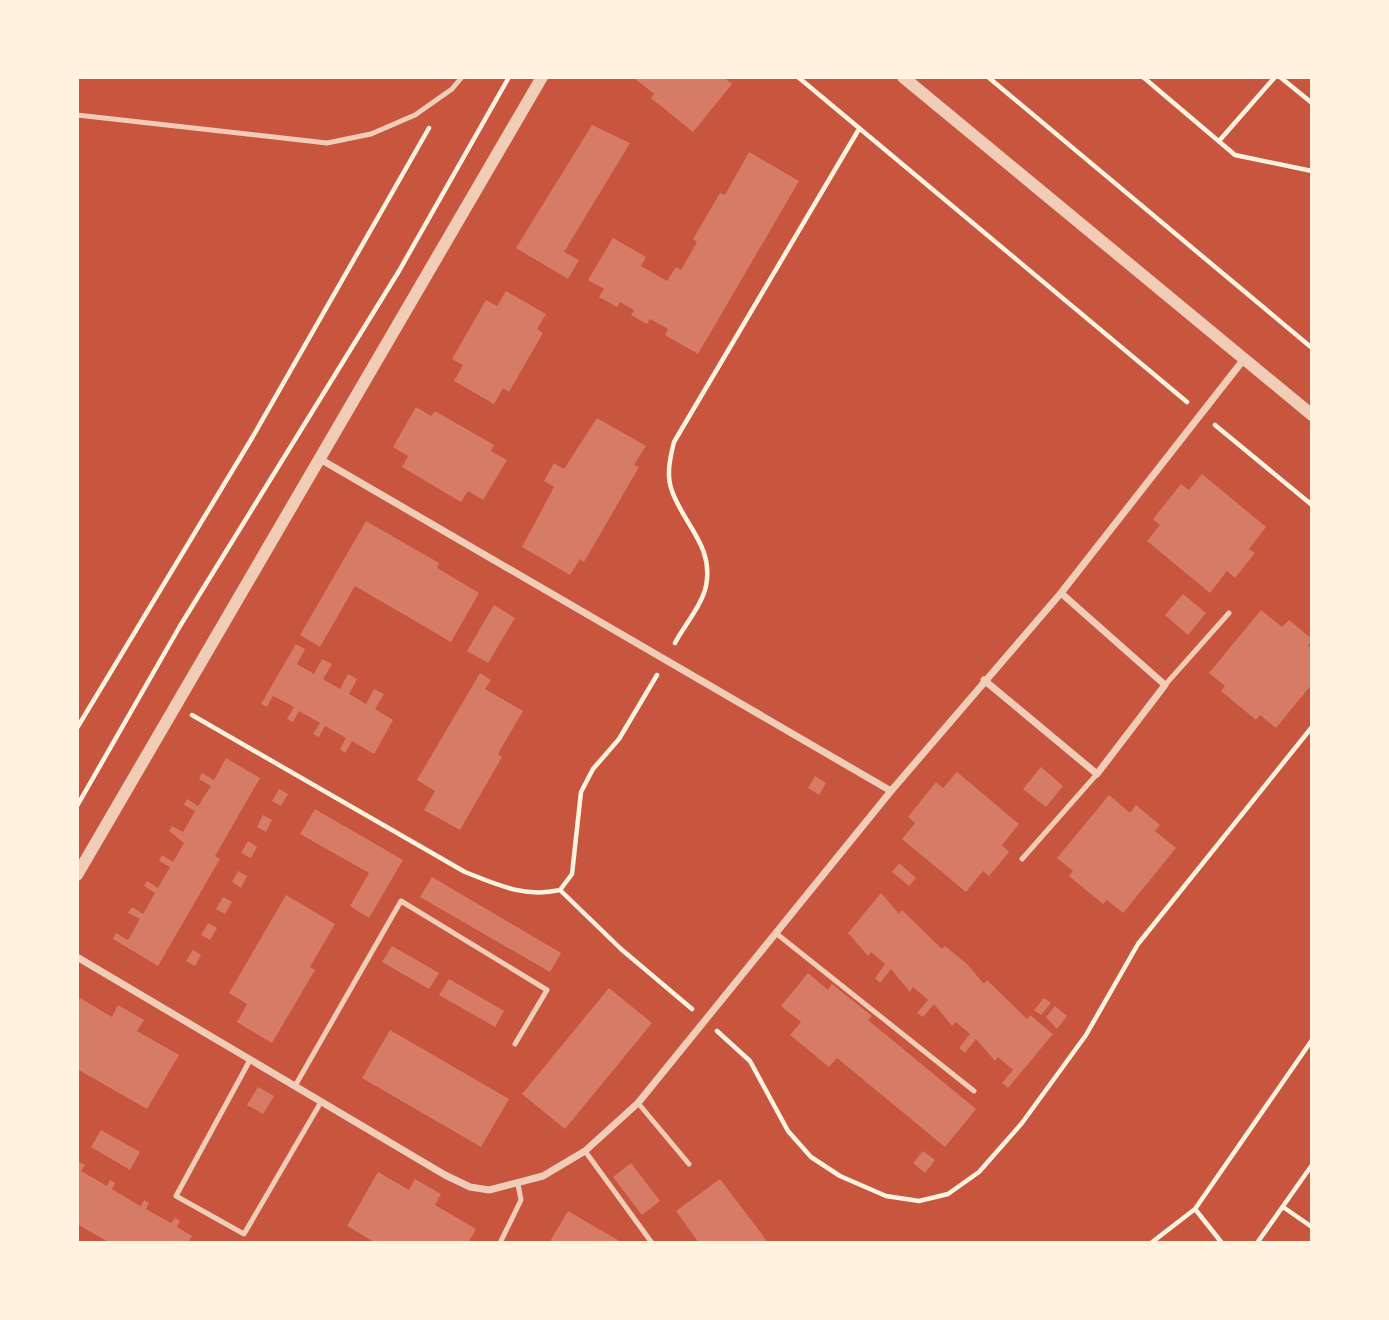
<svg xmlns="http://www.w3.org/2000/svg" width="1389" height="1320" viewBox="0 0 1389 1320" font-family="'PT Serif',serif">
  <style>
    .building { fill: #d67c66 }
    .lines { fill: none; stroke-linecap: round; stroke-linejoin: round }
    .path { stroke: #fff3e0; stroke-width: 4.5 }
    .service { stroke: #f1ccb7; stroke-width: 5 }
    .minor { stroke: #f1ccb7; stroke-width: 7 }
    .tertiary { stroke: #f1ccb7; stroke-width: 12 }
  </style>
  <rect width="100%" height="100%" fill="#c8553d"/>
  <!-- building -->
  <path class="building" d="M633 77H723L732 84 693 132 651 98 654 94Z
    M592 125 630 143 564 252 579 260 568 279 516 248Z
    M749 152 799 181 698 354 665 335 668 329 650 319 647 324 631 315 634 310 620 302 617 307 599 297 604 289 588 280 613 238 646 257 641 266 667 281 676 267 681 270 697 242 693 239 720 193 725 195Z
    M506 291 546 314 537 329 543 333 509 392 503 388 494 404 454 381 463 365 452 359 486 300 497 306Z
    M416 407 431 416 435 411 494 445 491 451 507 460 483 500 468 491 461 502 402 467 408 456 393 447Z
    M597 418 646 446 634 465 639 467 584 562 580 559 570 575 522 547 554 487 544 481 554 463 564 469Z
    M1202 474 1266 527 1249 549 1255 553 1235 578 1227 571 1210 593 1147 541 1160 525 1153 519 1181 484 1189 490Z
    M366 521 439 563 437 568 479 593 451 642 355 586 320 647 300 635Z
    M1183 594 1206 613 1188 635 1165 615Z
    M494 605 515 618 488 663 467 651Z
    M1261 610 1282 627 1289 620 1312 639 1308 646 1312 649V684L1276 728 1260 715 1256 720 1221 691 1225 686 1209 673Z
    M296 644 305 649 297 664 314 674 322 659 332 664 323 679 340 689 348 674 357 679 349 694 366 704 374 689 384 694 375 709 393 720 374 754 352 741 345 753 340 749 346 738 325 726 319 737 313 734 320 723 299 711 293 722 287 719 294 707 273 696 267 707 261 704Z
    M480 673 491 680 485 689 523 711 498 754 502 757 460 830 424 810 435 791 417 780Z
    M226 758 260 778 215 856 220 859 158 966 113 939 116 933 128 940 140 919 128 913 132 907 143 914 155 893 144 886 147 881 158 888 170 867 159 861 162 855 173 862 184 843 169 831 172 826 183 832 195 811 184 805 187 799 198 806 211 786 199 779 202 773 214 780Z
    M1041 767 1063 786 1046 807 1023 789Z
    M957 772 1019 824 1002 845 1009 852 989 876 983 871 966 892 902 839 915 823 908 817 936 782 943 788Z
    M815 776 826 783 819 795 808 788Z
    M279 789 288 794 281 806 272 801Z
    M1109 795 1130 813 1136 805 1160 825 1155 831 1176 848 1123 913 1107 900 1103 904 1069 876 1073 871 1057 858Z
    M315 809 403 860 369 918 350 906 369 873 300 834Z
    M263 815 272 820 266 832 257 827Z
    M248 841 257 847 251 858 241 853Z
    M899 863 916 878 909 886 892 872Z
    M238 871 247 876 241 888 232 882Z
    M432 877 561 953 550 972 420 897Z
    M881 893 899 914 902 910 942 949 945 946 966 963 984 984 987 980 1027 1019 1030 1015 1053 1034 1008 1088 1002 1083 1013 1070 998 1057 995 1061 976 1039 965 1053 959 1048 970 1034 956 1022 952 1026 934 1004 923 1017 917 1013 928 1000 913 987 910 992 891 969 880 983 875 978 885 964 871 952 868 956 848 933Z
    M286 895 335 924 310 967 315 970 272 1043 237 1022 247 1004 229 993Z
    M223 897 232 902 225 914 216 909Z
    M208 923 217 928 210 940 201 935Z
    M392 946 439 973 429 989 382 962Z
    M193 950 201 955 195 966 186 961Z
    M808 973 828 990 832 984 872 1016 868 1020 976 1109 945 1147 837 1058 829 1067 790 1035 801 1022 781 1006Z
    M449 979 504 1011 495 1027 439 995Z
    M609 988 652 1023 565 1129 522 1094Z
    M80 998 112 1017 118 1005 144 1020 137 1031 179 1055 147 1109 77 1069V1004Z
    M1044 998 1051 1003 1041 1015 1034 1010Z
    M1055 1006 1067 1016 1057 1029 1046 1017Z
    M390 1030 509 1099 481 1147 362 1078Z
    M258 1087 274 1096 263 1114 247 1105Z
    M101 1130 140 1152 130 1170 91 1147Z
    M923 1151 935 1160 925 1173 913 1163Z
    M79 1162 85 1165 81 1171 107 1186 110 1180 115 1183 112 1189 135 1203 141 1206 144 1200 149 1203 146 1209 151 1212 171 1223 175 1218 180 1221 177 1227 192 1236 188 1243H110L77 1224Z
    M631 1163 660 1201 642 1215 613 1177Z
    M378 1172 409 1190 415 1179 441 1194 435 1205 476 1229 468 1243H376L347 1226Z
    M720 1179 761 1233 768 1243H699L676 1211Z
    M568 1211 585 1221 623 1243H549Z"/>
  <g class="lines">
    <!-- path -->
    <path class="path" d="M798 77 1187 402
      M988 77 1312 348
      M1143 77 1235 155 1312 171
      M1280 77 1312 103
      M1219 141 1275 77
      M1215 425 1312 505
      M675 643C684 626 702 605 706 586 714 546 684 525 672 491 666 475 670 458 674 442L859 129
      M192 715 465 872C498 885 525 898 560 890L572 874 581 792 593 769 619 739 657 675
      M77 728 252 438 429 128
      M77 806 180 626 399 271 509 77
      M560 890 621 949 692 1009
      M717 1031 750 1061 788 1131 811 1157 840 1176 886 1196 919 1201 948 1194 979 1172 1022 1123 1086 1035 1138 944 1312 727
      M1283 1207 1312 1227
      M1195 1209 1222 1243
      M1151 1243 1195 1209 1312 1040
      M1257 1243 1312 1165"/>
    <!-- service -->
    <path class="service" d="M77 115 327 143 371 134 415 115 452 89 462 77
      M1165 685 1229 613
      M1022 859 1097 774
      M777 934 974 1091
      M250 1060 176 1196 244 1234 321 1102
      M295 1086 401 901 547 990 515 1044
      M638 1103 689 1164
      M585 1151 652 1243
      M500 1243 521 1200 518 1184"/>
    <!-- minor -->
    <path class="minor" d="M320 459 891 791
      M984 680 1097 774 1165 685 1061 593
      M77 957 445 1175 470 1187 489 1190 543 1176 585 1151 638 1103 891 791 1061 593 1244 359"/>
    <!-- tertiary -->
    <path class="tertiary" d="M903 77 1312 415
      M77 875 542 77"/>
  </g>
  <!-- border -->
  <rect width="1389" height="1320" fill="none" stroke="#fff3e0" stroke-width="158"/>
</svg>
